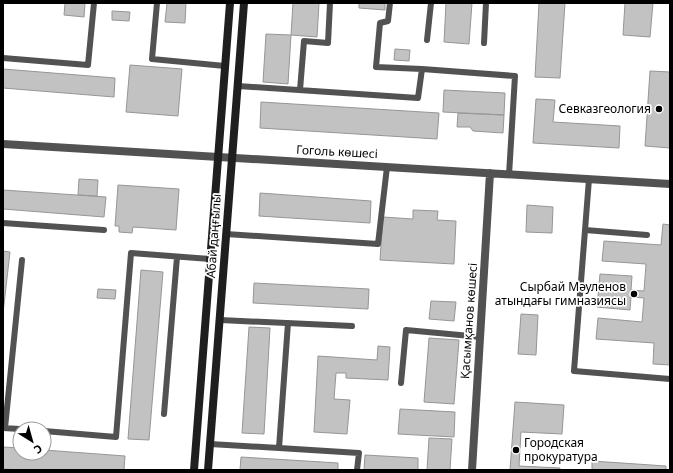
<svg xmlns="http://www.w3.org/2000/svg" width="673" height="473" viewBox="0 0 673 473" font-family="'Noto Sans',sans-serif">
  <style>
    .building { fill: #c2c2c2; stroke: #969696 }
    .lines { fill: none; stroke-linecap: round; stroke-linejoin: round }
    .lane { stroke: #525252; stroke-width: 6 }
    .street { stroke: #525252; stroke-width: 8 }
    .secondary { stroke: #1f1f1f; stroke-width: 8 }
    .poi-dot { fill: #000; stroke: #fff; stroke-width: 1.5 }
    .labels { text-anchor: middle; stroke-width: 3.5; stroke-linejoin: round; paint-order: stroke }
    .poi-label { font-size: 12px; fill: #000; stroke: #fff; text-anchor: end }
    .street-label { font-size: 12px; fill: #000; stroke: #fff }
  </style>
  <rect width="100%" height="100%" fill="#fff"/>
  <!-- building -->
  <path class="building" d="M65 3H85L84 17 64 15Z
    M167 3H186L185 23 165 22Z
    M293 3H319L317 37 291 35Z
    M359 3H385V10L359 8Z
    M446 3H472L469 44 444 42Z
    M539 3H565L560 78 535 77Z
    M625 3H653L650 37 623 35Z
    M112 11 130 12 129 21 112 20Z
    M266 34 291 35 288 84 263 82Z
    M395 49 410 50 409 61 394 60Z
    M130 65 182 69 178 116 126 112Z
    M3 69 115 78 114 97 3 88Z
    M650 71 670 72V148L645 146Z
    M444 90 505 93 504 115 443 112Z
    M536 99 555 100 553 122 620 126 619 148 533 143Z
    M261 102 439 113 437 139 260 128Z
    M458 113 504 115 503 133 473 131 470 127H457Z
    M79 179 98 180 97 196 78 195Z
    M118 185 179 189 176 230 133 227 132 233 119 232V226H115Z
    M3 190 106 197 104 217 3 209Z
    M260 193 371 201 370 223 259 216Z
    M527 205 553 207 552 233 526 232Z
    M413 210 438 211 437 220 456 221 454 264 380 260 383 217 413 219Z
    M663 224 670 225V365L653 364 654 343 596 339 598 318 642 322 644 298 631 297 630 310 597 307 600 274 632 276 631 290 644 291 646 264 602 261 604 241 661 245Z
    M3 251 10 252 3 313Z
    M141 270 163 272 149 440 128 439Z
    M254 283 369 289 368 309 253 303Z
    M98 289 116 290 115 299 97 298Z
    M431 301 456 302 454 321 429 319Z
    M521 314 538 315 536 355 518 354Z
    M249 327 270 328 264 434 242 433Z
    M429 338 459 340 454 404 424 402Z
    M378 346 390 347 388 380 346 378V373H336L334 399 350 400 347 434 314 432 318 356 377 360Z
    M515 402 564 405 562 434 521 432 519 466 560 468V470H510Z
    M400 409 455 412 454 437 398 434Z
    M429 438 452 439 450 470H427Z
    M3 447 20 448V453H44V450L125 456 124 470H22L3 469Z
    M365 455 418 458V470H364Z
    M241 457 338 463V470H240Z
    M592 461 666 466V470H592Z"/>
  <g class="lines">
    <!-- lane -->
    <path class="lane" d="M157 3 152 59 225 66
      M390 3 388 21 380 23 376 67 422 69
      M427 40 431 3
      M484 43 486 3
      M3 58 88 65 94 3
      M238 86 418 98 422 69 515 76 509 175
      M300 90 304 41 328 43 330 3
      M589 179 574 371 670 379
      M3 223 104 230
      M585 230 647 235
      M226 234 378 244 387 167
      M220 320 352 326
      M401 383 406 330 481 337
      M164 414 177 257
      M3 428 20 429
      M5 428 22 260
      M44 431 116 437 131 253 210 259
      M210 444 279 448 288 323
      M279 448 359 453 357 470"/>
    <!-- street -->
    <path class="street" d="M3 144 670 184
      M472 470 490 173"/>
    <!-- secondary -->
    <path class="secondary" d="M194 470 230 3
      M208 470 244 3"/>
  </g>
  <!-- markers -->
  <g class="poi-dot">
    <circle cx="659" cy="109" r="4"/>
    <circle cx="634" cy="294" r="4"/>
    <circle cx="516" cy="450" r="4"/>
  </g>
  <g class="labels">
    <!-- poi labels -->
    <g class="poi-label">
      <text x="651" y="113">Севказгеология</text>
      <text x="626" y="291">Сырбай Мәуленов<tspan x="626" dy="14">атындағы гимназиясы</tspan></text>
      <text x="524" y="447" text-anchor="start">Городская<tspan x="524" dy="14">прокуратура</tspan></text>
    </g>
    <!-- street labels -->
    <g class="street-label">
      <text transform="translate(337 152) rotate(3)" y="4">Гоголь көшесі</text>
      <text transform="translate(214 236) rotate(-86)" y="4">Абай даңғылы</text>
      <text transform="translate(469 321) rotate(-86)" y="4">Қасымқанов көшесі</text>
    </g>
  </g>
  <!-- border -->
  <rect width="673" height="473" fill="none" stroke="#000000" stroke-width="8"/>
  <!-- north arrow -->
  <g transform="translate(32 441) rotate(143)"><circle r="19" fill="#ffffff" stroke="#999999"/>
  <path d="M0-3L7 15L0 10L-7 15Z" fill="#000000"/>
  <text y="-6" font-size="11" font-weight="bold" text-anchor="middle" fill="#000000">С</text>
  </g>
</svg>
